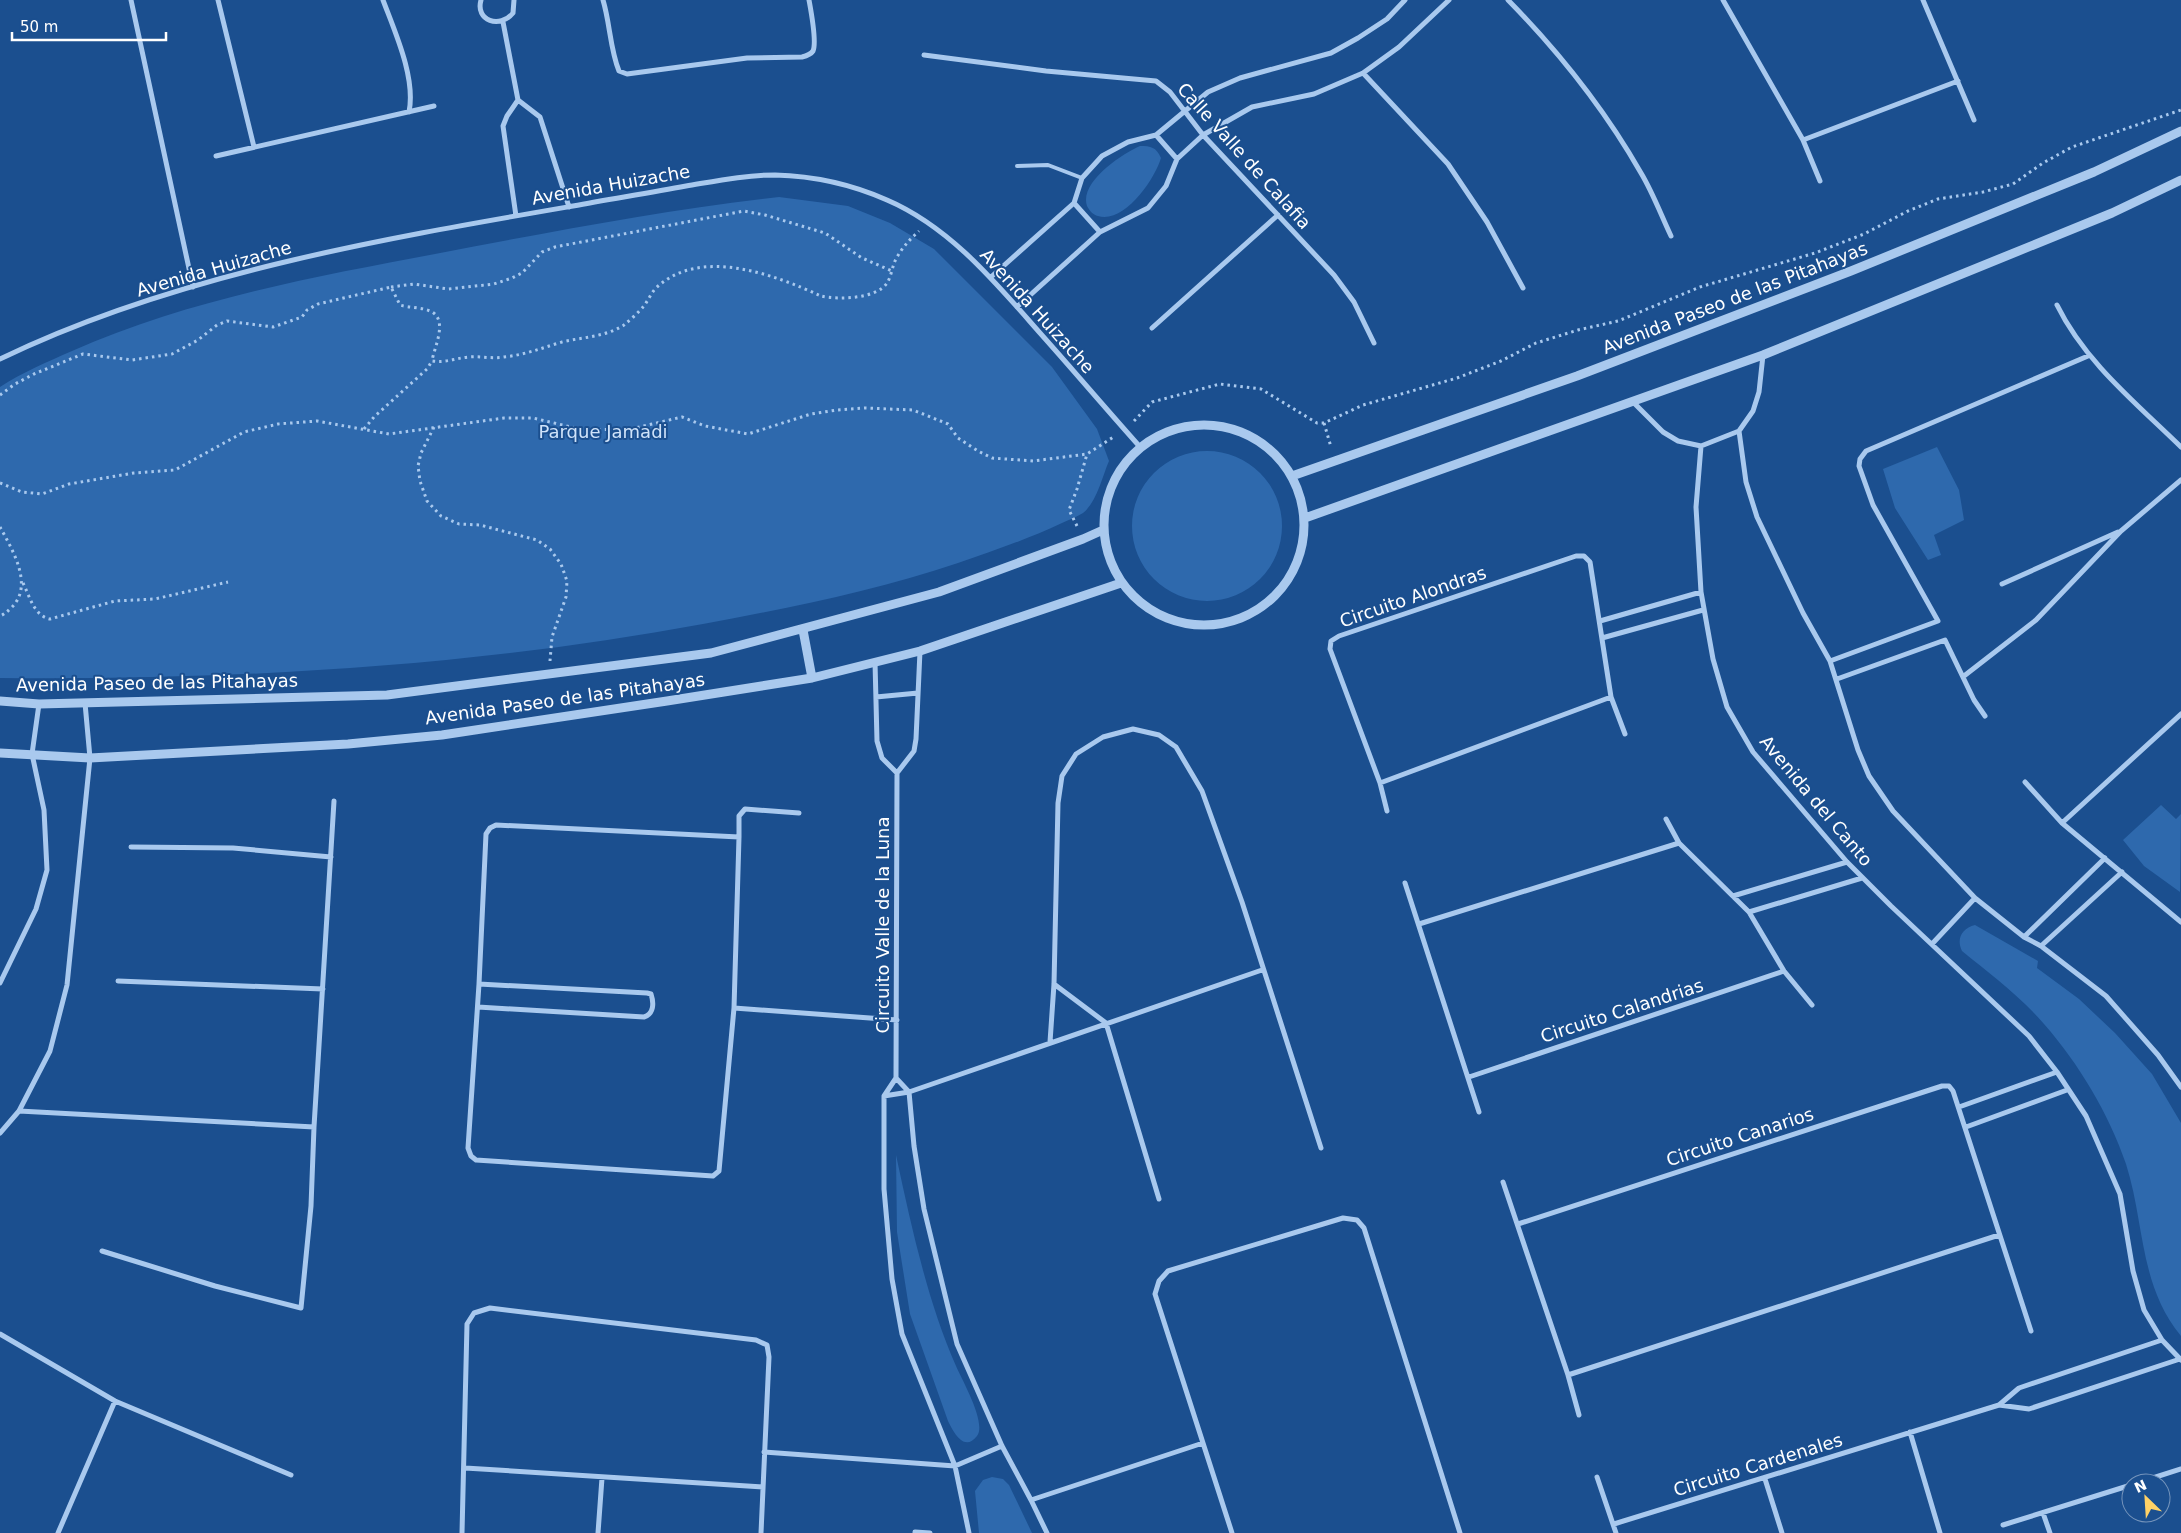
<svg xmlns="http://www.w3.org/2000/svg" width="2181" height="1533" viewBox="0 0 2181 1533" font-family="'DejaVu Sans',sans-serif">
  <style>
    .green { fill: #2e69ad }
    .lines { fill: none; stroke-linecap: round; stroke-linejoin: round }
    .path { stroke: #a9c9ee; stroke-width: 3; stroke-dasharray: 2.5 4; stroke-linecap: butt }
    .service { stroke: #a9c9ee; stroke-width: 4 }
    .minor { stroke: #a9c9ee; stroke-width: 5 }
    .tertiary { stroke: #a9c9ee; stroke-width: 9 }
    .labels { text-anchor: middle; stroke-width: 4; stroke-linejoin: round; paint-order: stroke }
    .street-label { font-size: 18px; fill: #fff; stroke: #1b4f8f }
    .park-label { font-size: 18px; fill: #cfe3fa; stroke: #1b4f8f }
  </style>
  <rect width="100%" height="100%" fill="#1b4f8f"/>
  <!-- green -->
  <path class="green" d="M1140 146C1151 146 1156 147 1161 158 1155 179 1124 224 1098 216 1093 215 1089 210 1087 206 1079 182 1122 154 1140 146Z
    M779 197 848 206 890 223 934 249 1052 367 1097 429 1109 461C1102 477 1097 502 1083 513 1077 517 1068 520 1062 523 1028 539 993 551 958 563 875 591 789 608 703 624 471 667 235 680 0 678V387C23 372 47 362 72 351 187 300 313 277 435 254 550 232 664 210 779 197Z
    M1937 447 1959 490 1964 520 1934 535 1941 555 1928 560 1895 508 1883 469Z
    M1132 526a75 75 0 1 1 150 0a75 75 0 1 1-150 0Z
    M2161 805 2176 819 2181 814 2180 892 2144 866 2123 840Z
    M1975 925 2038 961 2037 968 2079 999 2115 1033 2152 1074 2181 1123V1336C2139 1285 2145 1224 2126 1164 2109 1114 2079 1064 2044 1024 2020 996 1990 974 1962 951 1956 939 1962 928 1975 925Z
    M896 1155C911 1225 927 1300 956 1366 962 1380 987 1423 977 1436 964 1453 953 1431 948 1421L910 1314 897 1232Z
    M992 1477 1003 1479 1009 1485 1032 1533H979L975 1491 983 1480Z"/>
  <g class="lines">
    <!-- path -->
    <path class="path" d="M391 287 414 284 448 289 494 284 512 278 522 273 542 252 555 247 744 211 765 215 825 233 862 258 892 271
      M0 395 15 384 34 374 83 354 132 360 172 354 198 340 217 325 227 321 273 327 302 317 307 310 318 304 391 287 400 305C409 308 423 307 432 312 448 321 434 348 432 361 446 363 456 358 469 357 481 356 492 359 504 357 524 355 542 348 562 342 583 337 605 337 624 325 630 320 638 313 643 307 648 301 651 293 656 288 700 246 775 275 821 296 837 300 877 299 887 283 891 277 892 268 895 261 901 249 909 240 919 231
      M1134 421 1152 402 1220 384 1261 389 1317 423H1324L1363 405 1457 378 1501 361 1536 343 1578 330 1618 321 1700 287 1815 253 1864 234 1908 211 1938 199 1983 192 2013 184 2043 163 2072 147 2181 110
      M1324 423 1331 447
      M434 427 421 453 418 466 420 481 427 501 441 516 459 524 480 525 537 540 550 549 561 564 567 581 566 597 552 637 550 661
      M364 429 374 417 427 369 432 361
      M0 483 22 492 42 494 69 484 134 473 175 470 244 432 278 424 317 421 389 434 504 418H533L584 430 631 429 682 417 705 426 748 434 811 414 837 410 865 408 913 410 948 424 958 438 978 451 992 458 1033 461 1087 454 1115 436
      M1077 526 1069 510 1077 489 1087 454
      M0 527C12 549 34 585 12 607 8 611 5 614 0 616
      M23 583C30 597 34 616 50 619L115 601 155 599 228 582"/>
    <!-- service -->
    <path class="service" d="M1017 166 1048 165 1082 178"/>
    <!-- minor -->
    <path class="minor" d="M131 0 193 287
      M218 0 254 147
      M383 0C395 32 416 78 409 112
      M481 0C475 21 500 29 513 13L514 0
      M603 0C610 23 610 49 619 71L627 74 747 58 802 57C806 56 811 54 813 51 817 42 811 11 809 0
      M1508 0C1559 52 1605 110 1641 173 1653 193 1661 215 1671 236
      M1723 0 1803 140 1820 181
      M1923 0 1974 120
      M503 22 518 100 507 116 503 126 516 216
      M924 55 1046 71 1156 81 1170 92 1203 135 1334 275 1354 302 1374 343
      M1363 73 1448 164 1487 222 1523 288
      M518 100 540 117 569 207
      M1156 135 1177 159
      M1803 140 1958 81
      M216 156 434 106
      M1074 203 1100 232
      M991 277 1074 203 1082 178 1102 156 1128 142 1156 135 1208 92 1240 78 1331 53 1358 38 1387 19 1405 0
      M2057 305C2085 362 2136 403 2181 447
      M1017 307 1100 232 1148 208 1166 186 1177 159 1203 135 1252 107 1314 94 1363 73 1399 47 1449 0
      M1152 328 1278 215
      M0 359C175 274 382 239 573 206 611 199 649 193 686 186 716 181 745 175 775 175 814 176 851 184 887 200 950 227 996 283 1040 333 1074 371 1107 410 1141 448
      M1633 402 1663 432 1678 441 1701 446 1739 431 1753 411 1759 392 1763 355
      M1739 431 1746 482 1757 517 1803 613 1830 661 1858 750 1869 776 1893 811 1975 898 2024 937 2041 946 2106 996 2158 1055 2181 1087
      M1701 446 1696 507 1701 592 1713 659 1727 707 1753 752 1847 862 1891 906 2029 1036 2057 1072 2086 1116 2120 1194 2133 1271 2144 1310 2162 1340 2181 1360
      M2002 584 2118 532
      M1600 621 1701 592
      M1602 638 1703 610
      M920 651 916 739 914 751 897 773 896 1078 884 1096V1189L892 1279 902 1334 955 1466 969 1533
      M1830 661 1938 621 1873 505 1859 466 1860 459 1866 451 2088 356
      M875 662 877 741 882 758 897 773
      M1964 676 2036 620 2121 531 2181 480
      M1837 679 1945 640 1974 700 1985 716
      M876 697 918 693
      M2025 782 2062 823 2181 922
      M1380 783 1611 697
      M1387 811 1380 783 1330 649 1331 641 1339 636 1576 556H1584L1590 562 1611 697 1625 734
      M1666 819 1679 843 1749 912 1784 971 1812 1005
      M2062 823 2181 714
      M739 837 496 825 490 828 486 834 479 984 468 1148 471 1156 476 1160 713 1176 719 1171 734 1008 739 837V816L745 809 799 813
      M131 847 233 848 331 857
      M1405 883 1479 1112
      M1733 896 1847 862
      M1749 912 1862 878
      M1419 924 1679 843
      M2024 937 2105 858
      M1932 944 1975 898
      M2041 946 2122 872
      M118 981 323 989
      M0 983 36 909 47 870 44 810 32 754 39 704
      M1054 984 1106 1023 1159 1199
      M478 1007 644 1017C654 1014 654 1003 651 994L647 993 479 984
      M734 1008 897 1020
      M1050 1042 1054 984 1058 803 1062 776 1076 754 1103 737 1133 729 1159 735 1176 747 1202 791 1242 902 1321 1148
      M1469 1077 1784 971
      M896 1078 909 1092 914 1146 924 1209 957 1344 1002 1446 1031 1500 1047 1533
      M884 1096 909 1092 1262 970
      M1959 1107 2057 1072
      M19 1111 314 1127
      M1966 1127 2067 1090
      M0 1133 19 1111 50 1051 67 985 90 758 85 703
      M1503 1182 1568 1375 1579 1415
      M1518 1224 1942 1086H1949L1953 1091 2031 1331
      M102 1251 215 1286 301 1308 311 1206 314 1127 334 801
      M0 1334 115 1401 291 1475
      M1568 1375 1999 1235
      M1999 1405 2019 1388 2162 1340
      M1910 1432 1940 1533
      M764 1452 955 1466 1002 1446
      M465 1468 763 1487
      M1597 1477 1616 1533
      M1765 1479 1782 1533
      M2137 1483 2181 1469
      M1031 1500 1203 1443
      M2043 1513 2050 1533
      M1614 1524 1999 1405 2029 1409 2180 1359
      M2003 1525 2131 1485
      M915 1532 930 1533
      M58 1533 115 1401
      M462 1533 467 1324 474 1313 490 1308 756 1340 767 1345 769 1357 761 1533
      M598 1533 602 1478
      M1232 1533 1155 1294 1159 1281 1168 1271 1343 1218 1357 1220 1364 1228 1460 1533"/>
    <!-- tertiary -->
    <path class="tertiary" d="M1104 525a100 100 0 1 1 200 0a100 100 0 1 1-200 0Z
      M1292 476 1577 376 1851 271 2094 172 2181 131
      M1305 518 1763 355 2112 213 2181 180
      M803 630 812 678
      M0 701 39 704 387 695 711 653 939 592 1083 539 1103 530
      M0 753 90 758 348 744 442 735 667 701 812 678 920 651 1121 583"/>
  </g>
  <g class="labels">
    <!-- street labels -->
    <g class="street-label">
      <text transform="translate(1244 156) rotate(48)" y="6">Calle Valle de Calafia</text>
      <text transform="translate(611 185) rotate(-10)" y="6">Avenida Huizache</text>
      <text transform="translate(214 269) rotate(-16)" y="6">Avenida Huizache</text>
      <text transform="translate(1735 298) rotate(-21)" y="6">Avenida Paseo de las Pitahayas</text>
      <text transform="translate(1037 311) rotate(48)" y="6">Avenida Huizache</text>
      <text transform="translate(1413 597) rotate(-19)" y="6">Circuito Alondras</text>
      <text transform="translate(157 683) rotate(-1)" y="6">Avenida Paseo de las Pitahayas</text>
      <text transform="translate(565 699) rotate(-8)" y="6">Avenida Paseo de las Pitahayas</text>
      <text transform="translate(1816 801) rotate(50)" y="6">Avenida del Canto</text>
      <text transform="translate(883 925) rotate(-90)" y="6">Circuito Valle de la Luna</text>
      <text transform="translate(1622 1011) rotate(-18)" y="6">Circuito Calandrias</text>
      <text transform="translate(1740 1137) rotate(-18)" y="6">Circuito Canarios</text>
      <text transform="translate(1758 1465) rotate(-17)" y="6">Circuito Cardenales</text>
    </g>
    <!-- park labels -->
    <g class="park-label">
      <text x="603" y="438">Parque Jamadi</text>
    </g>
  </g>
  <!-- north arrow -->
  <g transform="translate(2146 1498) rotate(335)"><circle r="24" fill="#1b4f8f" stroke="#7695bc"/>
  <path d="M0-4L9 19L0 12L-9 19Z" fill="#ffd166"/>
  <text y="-8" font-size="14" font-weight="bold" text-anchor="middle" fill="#ffffff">N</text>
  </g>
  <!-- scale -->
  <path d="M12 32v8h154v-8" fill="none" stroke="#ffffff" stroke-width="2.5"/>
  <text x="20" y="32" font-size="15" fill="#ffffff" stroke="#1b4f8f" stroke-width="4" paint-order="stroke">50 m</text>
</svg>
